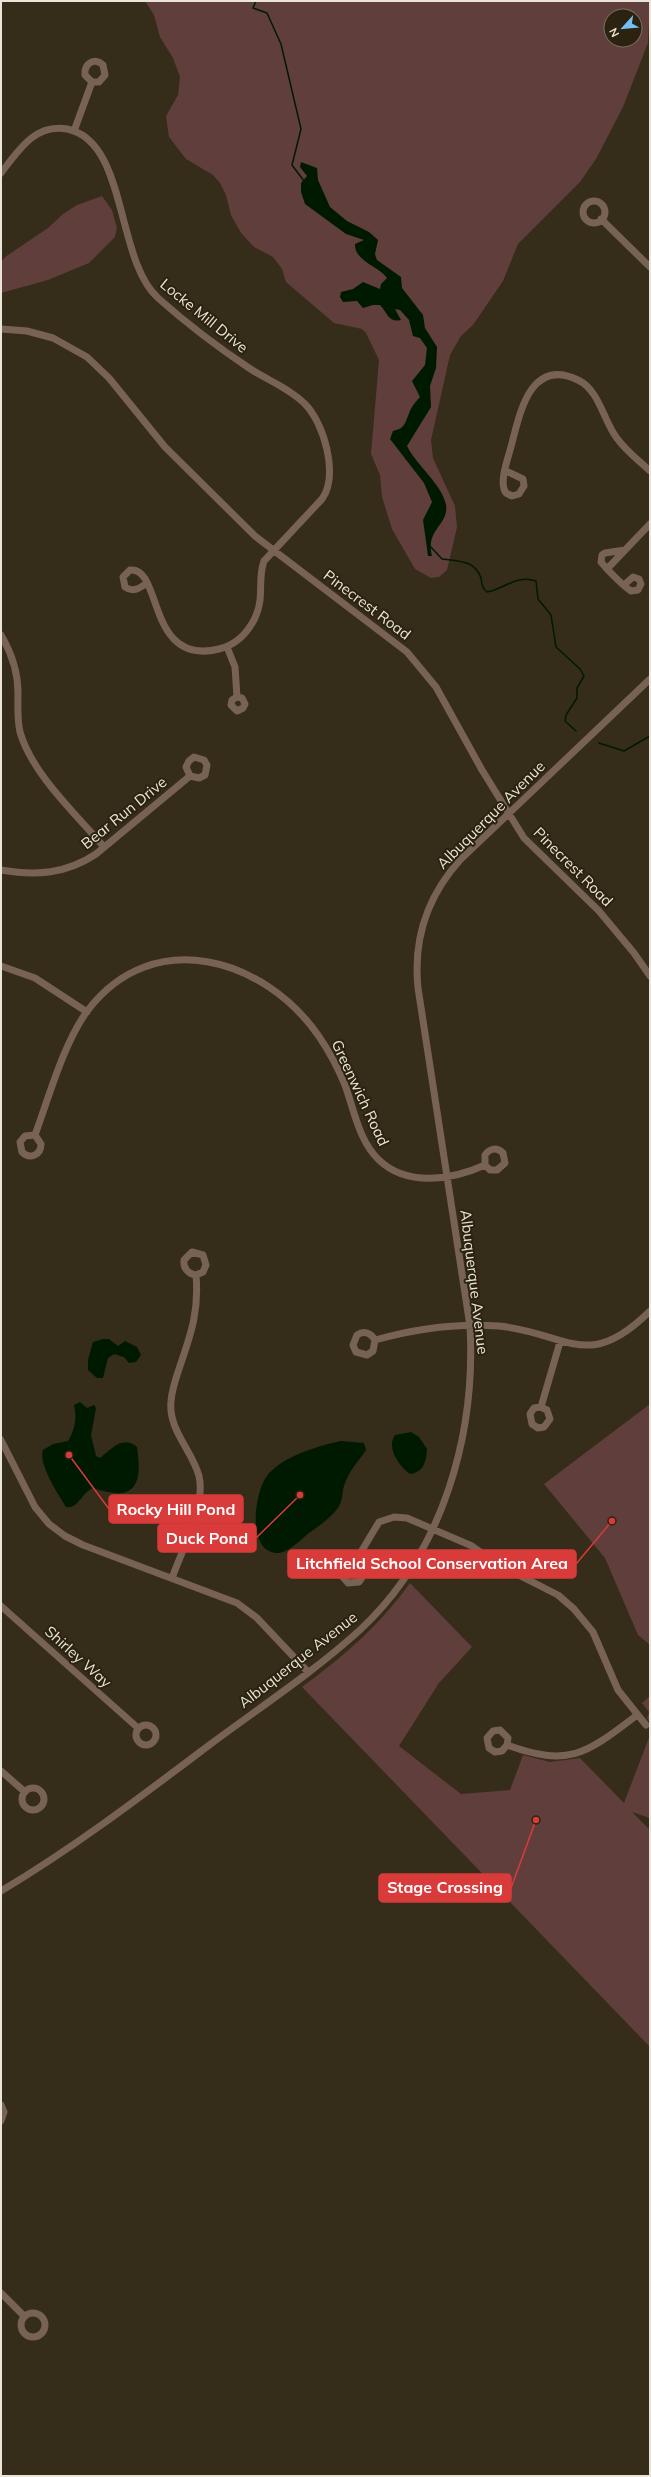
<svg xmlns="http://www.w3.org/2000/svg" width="651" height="2477" viewBox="0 0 651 2477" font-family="Mulish,sans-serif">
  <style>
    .green { fill: #603e3b; fill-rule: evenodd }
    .water { fill: #001a02 }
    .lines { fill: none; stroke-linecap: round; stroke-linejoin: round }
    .stream { stroke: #001a02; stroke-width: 1.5 }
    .minor { stroke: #776254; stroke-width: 7 }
    .labels { text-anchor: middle; stroke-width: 4; stroke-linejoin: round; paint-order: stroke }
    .street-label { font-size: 15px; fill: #ebe5d9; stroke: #2b230f }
    .leader { fill: none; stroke: #d83b3a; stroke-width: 1.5 }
    .callout-dot { fill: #d83b3a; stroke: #2b230f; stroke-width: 1.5 }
    .callout { fill: #d83b3a; stroke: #d83b3a; stroke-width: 1.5 }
    .callout-label { font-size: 16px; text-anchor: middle; font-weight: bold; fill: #fff }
  </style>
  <rect width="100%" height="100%" fill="#352c19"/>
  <!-- green -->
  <path class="green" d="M145 1H650L648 43 623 107 596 159 580 182 518 244 503 281 473 325 461 336 450 355 431 440 433 458 455 506 457 527 447 570 439 577 431 578 415 569 392 529 382 497 380 475 371 454 379 360 366 333 362 329 334 323 286 282 282 269 273 257 254 247 241 233 231 215 226 195 220 183 213 175 186 159 169 137 166 116 178 95 180 77 173 58 160 37 154 15ZM611 16H635V40H611Z
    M102 196 112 210 117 228 115 237 89 263 48 280 1 293V262L5 257 48 228 63 214 77 205Z
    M650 1404V1645L638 1635 605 1558 544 1484Z
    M410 1583 472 1647 439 1683 399 1746 461 1794 510 1790 523 1755 550 1762 580 1758 624 1803 650 1735V1818L632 1812 650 1830V2047L302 1687C343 1657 380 1625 410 1583Z
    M650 1696V1723L647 1718 649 1712 642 1703Z"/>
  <!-- water -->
  <path class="water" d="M301 162 317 168 318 180 330 207 347 221 369 232 378 240 375 254 377 260 401 277 402 288 423 315 425 328 437 347 436 368 430 386 431 407 407 446C417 466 442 484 446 505 449 525 425 529 432 556H428L423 520 432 502 424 483 390 439 393 431C408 428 405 419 412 407 414 404 417 400 420 397L412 381 425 365 427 348 420 338 413 336 409 320 400 310 395 309 401 320C388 323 388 313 380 305H373L363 308 357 301 343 302 340 297 341 292 353 289 363 282 380 289 381 284 387 278C380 267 354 261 355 244L364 240 346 234 305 204 301 192V183L307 176 300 167Z
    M103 1339H109L118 1346 125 1341 137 1347 141 1355 136 1362 129 1363 124 1357 114 1354 108 1358 103 1378H97L88 1370V1360L93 1342Z
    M80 1402 87 1408 94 1405 96 1408 91 1435 96 1456 100 1458C112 1449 122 1435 137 1447 143 1487 134 1502 93 1488 82 1492 79 1509 66 1507 58 1494 38 1464 43 1450L53 1444 68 1441C75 1429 77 1419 74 1405Z
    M411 1432 419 1437 427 1449C426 1462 424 1472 410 1474 399 1466 386 1448 395 1435Z
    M341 1441 364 1443 366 1450C358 1462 348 1472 344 1486 342 1491 343 1499 340 1504 335 1515 319 1526 309 1533 300 1540 288 1554 276 1553 246 1550 255 1491 267 1476 282 1456 319 1446 341 1441Z"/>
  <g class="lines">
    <!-- stream -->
    <path class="stream" d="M256 1 253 8 267 13 281 44 301 129 292 165 304 181
      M429 545 442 559C458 561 475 560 481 578 482 584 482 588 487 592 504 589 517 574 536 581L538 599 551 615 556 647 580 669 584 676 577 688V698L566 715 565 721 576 731
      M599 743 624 751 650 736"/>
    <!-- minor -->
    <path class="minor" d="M74 131 92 82H99L105 75 103 65C95 57 84 63 85 75L92 82
      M1 173C18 151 35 123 67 129 128 141 115 259 158 298 185 322 219 348 249 368 267 380 289 388 305 404 324 423 339 475 322 499L264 561C257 580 265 597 255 618 248 632 236 645 219 649 146 667 163 566 130 570L123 577 125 587C133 593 140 588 147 583
      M583 212a11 11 0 1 1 22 0a11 11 0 1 1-22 0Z
      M601 219 650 267
      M1 329 27 331 53 338 87 357 109 378 165 447 255 536 407 652 436 687 482 770 524 838 599 911 634 953 650 976
      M506 471 523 479 524 486 519 494 512 496 506 493C498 482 509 456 512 443 520 412 531 357 578 380 599 390 603 419 616 437 625 450 638 460 650 471
      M607 569 601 562 602 555 605 553 625 550
      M624 585 633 577 639 579 641 584 638 590 631 591C622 585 615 577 607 569L650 524
      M1 635C11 652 18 673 18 693 18 706 17 719 20 732 32 774 76 814 104 847
      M227 647 235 667 237 697 232 700 231 705 237 711 243 708 245 704 242 698 237 697
      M1 870C36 876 66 874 96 854L190 776 199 778 205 775 207 765 204 760 194 757 189 761 186 767 190 776
      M1 966 35 978 87 1012
      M35 1135 41 1144C41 1155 30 1160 22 1152L20 1142 25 1136 35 1135C49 1097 64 1042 88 1010 153 925 264 958 318 1035 329 1051 338 1068 345 1085 354 1110 359 1141 379 1160 407 1187 452 1180 485 1165L490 1170H497L505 1163 503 1153C497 1147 490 1148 485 1155V1165
      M375 1340 373 1351 367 1355 356 1352 353 1345 357 1335C364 1330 371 1333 375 1340 414 1329 459 1323 499 1326 568 1333 587 1373 650 1311
      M541 1407 547 1410 550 1419 544 1427 538 1428 532 1424 530 1414 534 1408 541 1407 560 1342
      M1 1440 35 1507 49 1524 65 1536 83 1545 237 1603 257 1618 308 1672
      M355 1562 363 1568V1576L359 1582 348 1583 341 1575 344 1564 355 1562 379 1522 394 1517 407 1518 472 1546 497 1564 558 1595 574 1609 593 1632 618 1690 646 1725
      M172 1578C182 1550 206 1505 199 1476 192 1450 168 1430 171 1401 172 1388 177 1375 181 1363 192 1331 199 1309 196 1275L203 1272 206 1265 203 1255 192 1252 184 1260C183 1268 188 1274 196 1275
      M1 1606 138 1728
      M136 1735a10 10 0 1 1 20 0a10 10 0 1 1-20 0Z
      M507 1745 502 1751 495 1752 489 1748 487 1738 493 1731 500 1730 508 1738 507 1745C570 1768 587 1753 637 1715
      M1 1771 25 1792
      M22 1799a11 11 0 1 1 22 0a11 11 0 1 1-22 0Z
      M1 1891C75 1847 143 1795 212 1743 262 1706 315 1671 361 1629 443 1552 476 1435 470 1326L418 988C413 939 428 895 461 859L650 679
      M1 2105 4 2112 1 2121
      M1 2293 23 2315
      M21 2325a12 12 0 1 1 24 0a12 12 0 1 1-24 0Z"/>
  </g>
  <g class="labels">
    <!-- street labels -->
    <g class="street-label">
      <text transform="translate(204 316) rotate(39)" y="5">Locke Mill Drive</text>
      <text transform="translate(367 605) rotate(37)" y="5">Pinecrest Road</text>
      <text transform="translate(124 813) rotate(-39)" y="5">Bear Run Drive</text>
      <text transform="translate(491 815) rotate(-45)" y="5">Albuquerque Avenue</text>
      <text transform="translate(573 867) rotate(45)" y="5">Pinecrest Road</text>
      <text transform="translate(360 1093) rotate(65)" y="5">Greenwich Road</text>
      <text transform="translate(474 1282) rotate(83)" y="5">Albuquerque Avenue</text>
      <text transform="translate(78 1657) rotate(42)" y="5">Shirley Way</text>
      <text transform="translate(298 1660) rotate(-38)" y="5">Albuquerque Avenue</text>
    </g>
  </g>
  <!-- callouts -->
  <path class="leader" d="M69 1455L109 1509M300 1495L256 1538M612 1521L576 1564M536 1820L511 1888"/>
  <g class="callout-dot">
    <circle cx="69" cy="1455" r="4"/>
    <circle cx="300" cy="1495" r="4"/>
    <circle cx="612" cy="1521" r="4"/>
    <circle cx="536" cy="1820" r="4"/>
  </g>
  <g class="callout">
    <rect x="109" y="1495" width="134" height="28" rx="4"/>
    <rect x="158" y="1524" width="98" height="28" rx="4"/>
    <rect x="288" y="1550" width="288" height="28" rx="4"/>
    <rect x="379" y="1874" width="132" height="28" rx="4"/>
  </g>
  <g class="callout-label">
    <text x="176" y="1515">Rocky Hill Pond</text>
    <text x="207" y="1544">Duck Pond</text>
    <text x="432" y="1569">Litchfield School Conservation Area</text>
    <text x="445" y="1893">Stage Crossing</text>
  </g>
  <!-- border -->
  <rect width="651" height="2477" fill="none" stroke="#ebe5d9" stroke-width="4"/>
  <!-- north arrow -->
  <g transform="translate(623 28) rotate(243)"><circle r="19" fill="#2b230f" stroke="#787160"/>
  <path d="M0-3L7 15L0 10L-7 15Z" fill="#71c1f5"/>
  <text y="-6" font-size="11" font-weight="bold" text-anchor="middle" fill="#ebe5d9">N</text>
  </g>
</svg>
